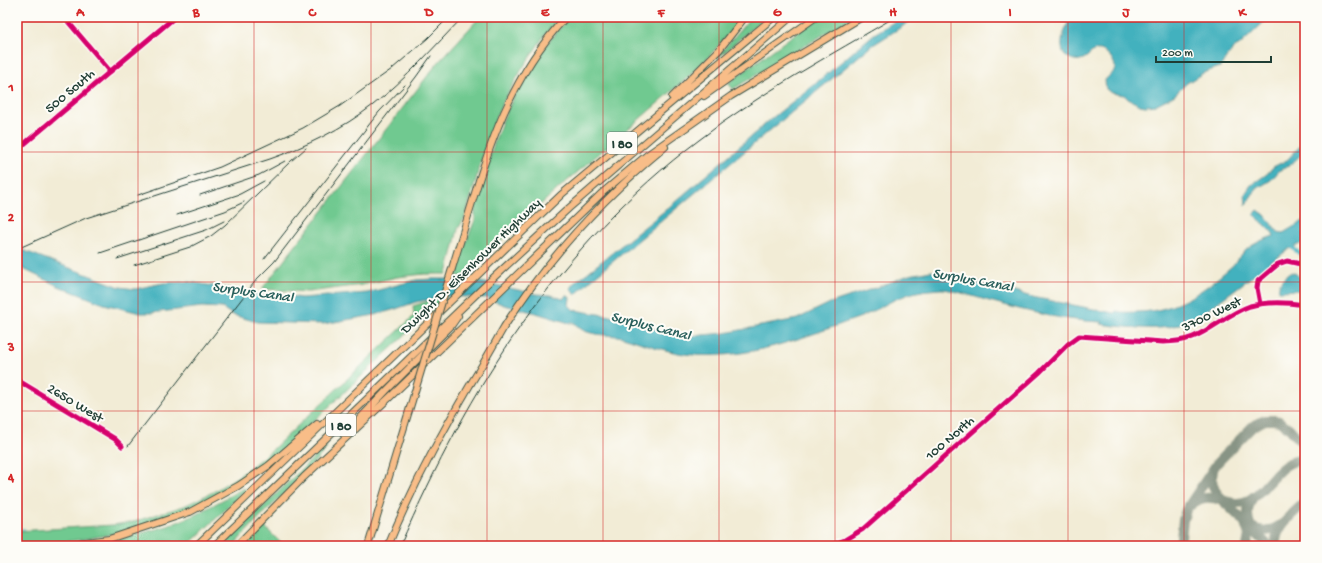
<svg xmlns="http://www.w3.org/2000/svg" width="1322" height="563" viewBox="0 0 1322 563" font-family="'Gochi Hand',sans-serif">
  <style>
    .green { fill: #70c990; stroke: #488362 }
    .water { fill: #42b1be; stroke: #307779 }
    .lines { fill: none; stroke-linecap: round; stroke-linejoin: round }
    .stream { stroke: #42b1be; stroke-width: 1 }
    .canal { stroke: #42b1be; stroke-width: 4 }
    .taxiway { stroke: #889485; stroke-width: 10 }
    .minor-casing { stroke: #3f574c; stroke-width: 5.5 }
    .highway-casing { stroke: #3f574c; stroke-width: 8 }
    .minor { stroke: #fff; stroke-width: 4 }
    .highway { stroke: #f8bd88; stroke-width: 6 }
    .tram { stroke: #1f3d34; stroke-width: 1 }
    .rail { stroke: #1f3d34; stroke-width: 1 }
    .highway-bridge-casing { stroke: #3f574c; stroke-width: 8; stroke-linecap: butt }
    .highway-bridge { stroke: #f8bd88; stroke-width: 6 }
    .cycleway-casing { stroke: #fdfcf7; stroke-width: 8 }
    .cycleway { stroke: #d6006c; stroke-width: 5 }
    .grid { fill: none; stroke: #d62828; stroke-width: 1; stroke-opacity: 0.55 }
    .labels { text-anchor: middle; stroke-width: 4; stroke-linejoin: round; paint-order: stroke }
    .shield { fill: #fdfcf7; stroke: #62766e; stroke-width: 1 }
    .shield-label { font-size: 13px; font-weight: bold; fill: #1f3d34 }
    .street-label { font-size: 14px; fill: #1f3d34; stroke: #fdfcf7 }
    .water-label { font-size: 15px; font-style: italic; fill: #2a605d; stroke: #fdfcf7 }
    .neatline { fill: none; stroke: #d62828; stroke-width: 1.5 }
    .grid-label { font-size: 13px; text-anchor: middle; font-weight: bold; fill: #d62828 }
  </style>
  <rect width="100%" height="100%" fill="#fdfcf7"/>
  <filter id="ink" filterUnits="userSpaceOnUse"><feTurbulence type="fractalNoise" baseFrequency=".025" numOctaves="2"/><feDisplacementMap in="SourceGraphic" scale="8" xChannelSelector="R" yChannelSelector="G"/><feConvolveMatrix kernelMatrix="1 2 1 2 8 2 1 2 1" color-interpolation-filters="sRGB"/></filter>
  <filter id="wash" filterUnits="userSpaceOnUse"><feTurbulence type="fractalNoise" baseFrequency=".012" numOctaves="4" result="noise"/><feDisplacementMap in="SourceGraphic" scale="16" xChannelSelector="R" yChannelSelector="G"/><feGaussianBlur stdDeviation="0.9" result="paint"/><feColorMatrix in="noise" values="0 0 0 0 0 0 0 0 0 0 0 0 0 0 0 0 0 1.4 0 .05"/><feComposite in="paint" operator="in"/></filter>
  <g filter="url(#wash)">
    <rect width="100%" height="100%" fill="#f2ecd6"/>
    <!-- green -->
    <path class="green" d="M480 17H560L544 36 522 69 502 104 488 138 465 217 458 229 447 274H424L397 277 362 285 308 292 262 289 436 65Z
      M570 17H743L707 59 685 80 559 188 495 246 465 277 455 275 460 258 475 220V209C484 180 491 149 502 122 518 84 541 47 570 17Z
      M751 17H765L718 58 717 57Z
      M818 17H853L733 89 728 83Z
      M439 298 438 304 284 449C242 484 193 510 140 527 117 534 93 538 69 541 51 543 34 546 17 546V531L113 525 133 522 184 506 213 492 240 475 272 450 414 316 413 306Z
      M326 446 327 448 299 479 254 523 233 546H222Z
      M244 488 246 490 187 546H93L168 526 197 514Z
      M263 525 284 546H243Z"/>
    <!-- water -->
    <path class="water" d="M902 17H917L870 47 592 279 575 295 570 288 576 281 587 273 668 208 771 119 828 73 874 34Z
      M1070 17H1285C1280 25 1272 20 1264 22L1240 45 1233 49 1220 67 1203 73 1187 83 1175 95 1155 105 1145 106 1140 105 1128 99 1124 95 1111 93 1106 89 1105 80C1108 76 1115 73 1115 68 1115 59 1104 48 1096 50 1090 52 1087 59 1080 60 1075 62 1070 58 1065 56 1057 43 1066 30 1070 17Z
      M1305 141V151L1289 166 1279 171 1271 180 1258 188 1252 195 1246 205 1245 194 1251 185 1267 174 1273 167 1287 160Z
      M1258 210 1265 215 1278 232 1283 233 1305 220V242L1289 249 1206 311C1194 317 1181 325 1169 327 1151 330 1119 327 1101 324L1103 322C1065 321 1029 312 993 302 981 299 949 288 940 289 928 290 916 291 904 296 889 301 876 311 861 317 804 337 746 362 684 354 664 351 643 343 623 337 610 334 583 337 575 323H569L536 313 504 305 487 298 448 296 416 302 396 309 375 315 323 324 257 322 233 315 222 308 202 307 151 313H140L104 304 58 286 17 266V248L120 287 135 289 163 283 189 282 239 290 263 296 286 295 301 298 367 293 416 280 433 279H463L496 285 536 294 551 295 563 299 567 294 570 298 569 305 574 310 616 317 665 332 691 336 725 333 797 319 830 303 875 288 909 275 931 271 968 279 1032 297 1114 313 1116 311C1123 313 1131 312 1138 312 1178 311 1203 291 1232 266 1236 262 1238 258 1242 254 1250 245 1263 239 1274 236 1272 229 1259 221 1254 214Z
      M1292 272 1295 273 1305 282V290L1279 291C1277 283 1285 275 1292 272Z"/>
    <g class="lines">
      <!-- stream -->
      <path class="stream" d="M17 529H25"/>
      <!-- canal -->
      <path class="canal" d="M1288 244 1305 258"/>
      <!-- taxiway -->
      <path class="taxiway" d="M1213 471C1210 483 1214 493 1224 500
        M1222 500 1269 546
        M1191 505C1211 486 1229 511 1249 500 1269 489 1279 458 1305 460
        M1245 523 1249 535 1247 546
        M1251 527C1262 533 1272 532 1282 524
        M1251 527C1246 516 1247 506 1254 496
        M1180 546 1183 520 1186 510 1217 463 1253 426 1265 420H1274L1279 421 1289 428 1305 446
        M1276 546C1274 527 1293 514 1305 502"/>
    </g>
  </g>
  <g filter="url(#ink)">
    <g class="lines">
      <defs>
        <path id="minor" d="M64 17 110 71
          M17 150 175 17
          M17 380 115 439 122 446
          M829 546 845 540 863 529 1039 373 1068 344 1079 336 1163 342C1173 342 1183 341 1193 337 1213 329 1229 313 1250 306 1268 301 1286 302 1305 305"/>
        <path id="highway" d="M704 96 816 17
          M672 97 719 50 745 17
          M454 262C482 173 500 87 566 17
          M344 435 386 391 451 326 458 316
          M304 477 390 397 602 193 647 155 731 96 862 17
          M53 546 109 539 190 512 238 486 268 466 317 424
          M196 546 562 194 774 17
          M214 546 492 279 569 208 791 17
          M236 546 306 475
          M368 546 415 391
          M388 546C411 490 439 437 470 385 482 366 493 346 504 327 547 259 603 198 665 147"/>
      </defs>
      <!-- minor casing -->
      <use href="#minor" class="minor-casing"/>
      <!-- highway casing -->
      <use href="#highway" class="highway-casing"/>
      <!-- minor -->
      <use href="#minor" class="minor"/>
      <!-- highway -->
      <use href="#highway" class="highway"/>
      <!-- tram -->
      <path class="tram" d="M400 546C470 386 558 246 699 140 760 93 829 56 895 17"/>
      <!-- rail -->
      <path class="rail" d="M138 195 220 167 303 128 340 106 392 69 428 38 449 17
        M200 195 259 175 285 161
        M177 215 240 194 264 181
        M17 249 86 218 270 159C307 146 342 129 373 105 406 79 434 47 463 17
        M100 253 225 211 244 202
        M117 259 206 230 224 221
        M264 259 379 112 405 85
        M134 265 190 247 211 236 225 225 291 161 306 148
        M128 446 257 279 274 262 416 77 431 56"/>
      <defs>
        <path id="highway-bridge" d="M415 391 454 262"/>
      </defs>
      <!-- highway-bridge casing -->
      <use href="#highway-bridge" class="highway-bridge-casing"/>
      <!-- highway-bridge -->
      <use href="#highway-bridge" class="highway-bridge"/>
      <defs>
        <path id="cycleway" d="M64 17 110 71
          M17 150 175 17
          M1260 304 1257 288 1258 281 1278 264 1287 261 1305 265
          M17 380 115 439 122 446
          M829 546 845 540 863 529 1039 373 1068 344 1079 336 1163 342C1173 342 1183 341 1193 337 1213 329 1229 313 1250 306 1268 301 1286 302 1305 305"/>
      </defs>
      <!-- cycleway casing -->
      <use href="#cycleway" class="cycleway-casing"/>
      <!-- cycleway -->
      <use href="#cycleway" class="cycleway"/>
    </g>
  </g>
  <!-- grid -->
  <path class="grid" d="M138 17V546M254 17V546M371 17V546M487 17V546M603 17V546M719 17V546M835 17V546M951 17V546M1068 17V546M1184 17V546M17 152H1305M17 282H1305M17 411H1305"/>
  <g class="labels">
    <!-- shield labels -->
    <g class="shield">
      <rect x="607" y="132" width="30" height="22" rx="3"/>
      <rect x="326" y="414" width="30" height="22" rx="3"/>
    </g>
    <g class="shield-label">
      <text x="622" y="148">I 80</text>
      <text x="341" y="430">I 80</text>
    </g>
    <!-- street labels -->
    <g class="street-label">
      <text transform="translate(69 90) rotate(-40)" y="5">500 South</text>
      <text transform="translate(470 265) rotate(-44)" y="5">Dwight D. Eisenhower Highway</text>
      <text transform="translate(1211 313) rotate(-26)" y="5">3700 West</text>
      <text transform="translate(76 402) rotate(31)" y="5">2650 West</text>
      <text transform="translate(949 437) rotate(-41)" y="5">100 North</text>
    </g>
    <!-- water labels -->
    <g class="water-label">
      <text transform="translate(973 279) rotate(10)" y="5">Surplus Canal</text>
      <text transform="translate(253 291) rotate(8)" y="5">Surplus Canal</text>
      <text transform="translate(651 325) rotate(14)" y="5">Surplus Canal</text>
    </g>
  </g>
  <!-- margin -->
  <rect width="1322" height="563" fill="none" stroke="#fdfcf7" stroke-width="44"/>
  <!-- scale -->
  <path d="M1156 56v6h115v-6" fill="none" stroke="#1f3d34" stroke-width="2"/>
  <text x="1162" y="56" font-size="12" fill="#1f3d34" stroke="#fdfcf7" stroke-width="3" paint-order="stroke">200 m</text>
  <rect x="22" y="22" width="1278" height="519" class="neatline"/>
  <g class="grid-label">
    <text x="80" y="16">A</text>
    <text x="196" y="16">B</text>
    <text x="312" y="16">C</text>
    <text x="429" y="16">D</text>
    <text x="545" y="16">E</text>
    <text x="661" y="16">F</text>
    <text x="777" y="16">G</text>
    <text x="893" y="16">H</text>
    <text x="1010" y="16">I</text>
    <text x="1126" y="16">J</text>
    <text x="1242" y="16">K</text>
    <text x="11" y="91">1</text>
    <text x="11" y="221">2</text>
    <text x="11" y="351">3</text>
    <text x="11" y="481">4</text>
  </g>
</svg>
